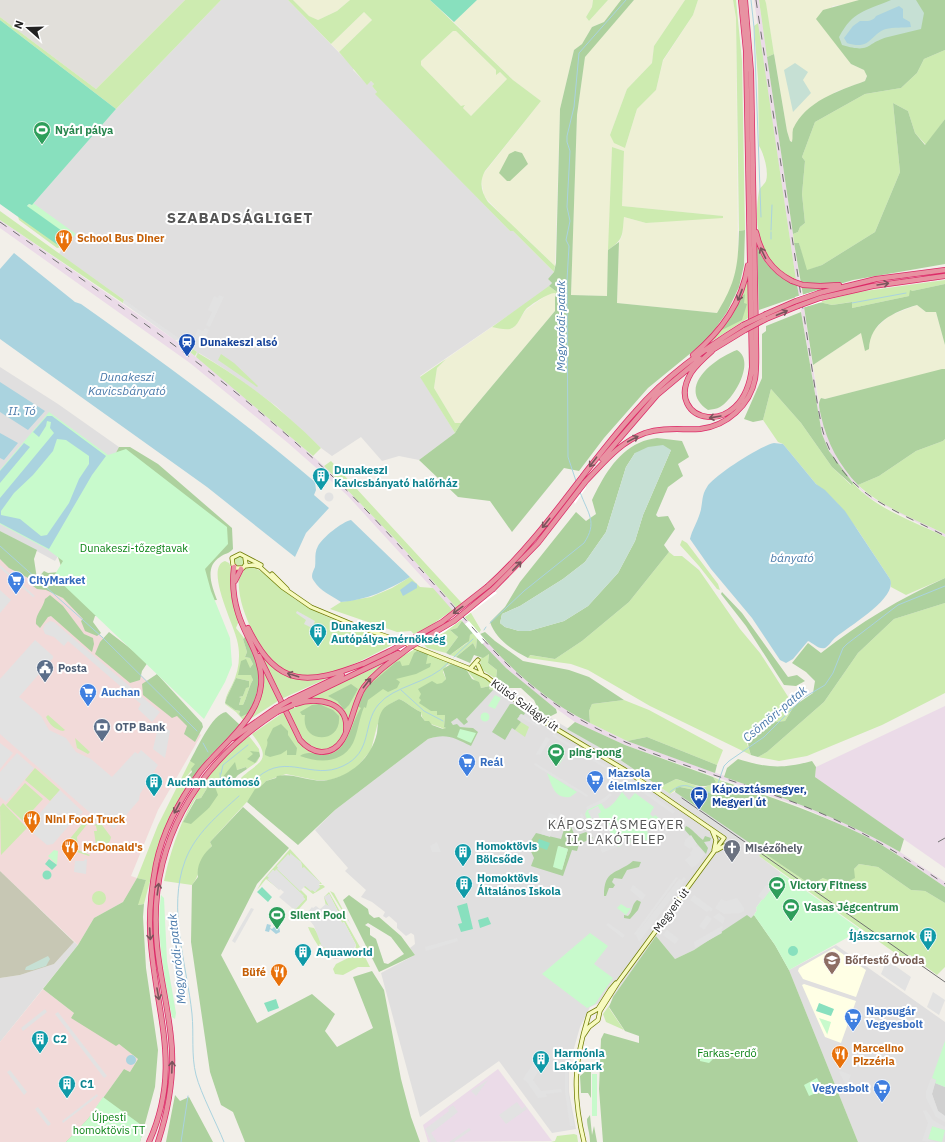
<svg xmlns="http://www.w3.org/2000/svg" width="945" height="1142" viewBox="0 0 945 1142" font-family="'IBM Plex Sans',sans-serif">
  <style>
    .residential { fill: #e0dfdf }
    .commercial { fill: #f2dad9 }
    .industrial { fill: #ebdbe8 }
    .education { fill: #ffffe5 }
    .religious { fill: #d0d0d0 }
    .airport { fill: #e1dfda }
    .construction { fill: #c7c7b4 }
    .farmland { fill: #eef0d5 }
    .grass { fill: #cdebb0; fill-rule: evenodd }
    .forest { fill: #add19e; fill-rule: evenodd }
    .wetland { fill: #c6e0d4 }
    .park { fill: #c8facc }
    .pitch { fill: #88e0be }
    .parking { fill: #e2e2e2 }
    .water { fill: #aad3df; fill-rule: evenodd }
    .pier { fill: #fff }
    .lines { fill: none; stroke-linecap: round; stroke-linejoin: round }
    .stream { stroke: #aad3df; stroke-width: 1 }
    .secondary-casing { stroke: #707d05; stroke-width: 5 }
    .highway-casing { stroke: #dc2a67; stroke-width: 6 }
    .secondary { stroke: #f7fabf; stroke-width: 3.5 }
    .highway { stroke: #e892a2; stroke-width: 4.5 }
    .tram { stroke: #707070; stroke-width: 1 }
    .rail { stroke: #707070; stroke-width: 1; stroke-dasharray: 8 8; stroke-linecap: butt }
    .highway-bridge-casing { stroke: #dc2a67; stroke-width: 6; stroke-linecap: butt }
    .highway-bridge { stroke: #e892a2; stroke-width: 4.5 }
    .oneway { stroke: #7b545c }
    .labels { text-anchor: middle; stroke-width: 4; stroke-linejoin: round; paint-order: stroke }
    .leisure-label { font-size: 11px; font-weight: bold; fill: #27864d; stroke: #fff; text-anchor: start }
    .food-label { font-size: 11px; font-weight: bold; fill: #c56008; stroke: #fff; text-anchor: start }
    .transit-label { font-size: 11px; font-weight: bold; fill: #164399; stroke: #fff; text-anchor: start }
    .culture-label { font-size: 11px; font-weight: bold; fill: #0d838f; stroke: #fff; text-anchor: start }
    .park-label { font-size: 11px; fill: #0c8416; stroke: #fff }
    .shop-label { font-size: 11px; font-weight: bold; fill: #366cbe; stroke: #fff; text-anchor: start }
    .service-label { font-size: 11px; font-weight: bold; fill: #4e5e75; stroke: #fff; text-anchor: start }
    .street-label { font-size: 11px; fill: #222; stroke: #fff }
    .worship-label { font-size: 11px; font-weight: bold; fill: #5b616d; stroke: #fff; text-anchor: start }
    .education-label { font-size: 11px; font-weight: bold; fill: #785e54; stroke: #fff; text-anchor: start }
    .water-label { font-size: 12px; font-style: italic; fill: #4a7aab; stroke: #fff }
    .quarter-label { font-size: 13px; letter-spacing: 1px; fill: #555; stroke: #fff }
    .district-label { font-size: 15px; font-weight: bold; letter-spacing: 1px; fill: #555; stroke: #fff }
  </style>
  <rect width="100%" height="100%" fill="#f2efe9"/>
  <!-- residential -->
  <path class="residential" d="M221 0H288L354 68 353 70 367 84 371 81 374 84 372 86 377 92 376 94 510 231H513L554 272 548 279 552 283 547 289 420 376 455 433 419 460 399 456 382 461 361 437 332 456 321 448 276 406 229 372 209 359 199 353 196 357 197 352 179 339 175 340 124 300 59 254 62 248 72 238 32 205 116 109Z
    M0 367 58 404 119 447 82 517 55 561 0 531Z
    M496 679 539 711 613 755 670 794 675 792 738 834 762 851 759 856 781 873 756 908 757 910 754 915 751 918 747 916 694 950 675 959 656 936 613 997 590 1007 580 1027 569 1066V1092L576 1129 552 1133 499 1061 420 1117 381 973 415 955 410 948 415 944 414 935 411 933 406 936 397 928V923L389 916 386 918 383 916 385 912 372 902 361 897 366 890 345 871 348 868 315 830 335 810 428 739 439 736H451L473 728 460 727 453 725 451 722 457 718 467 722 466 719 492 690 490 686Z
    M74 942 78 945 0 1042V978L20 975 54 964Z
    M836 945 945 1022V1142H858L789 970Z"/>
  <!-- commercial -->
  <path class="commercial" d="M0 548 37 580 43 578 201 735 158 810 131 876 137 878 123 902 94 918 78 945 0 871Z
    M43 989 74 1013 71 1018 119 1044 138 1059 130 1072 124 1069 88 1119 66 1142H0V1042Z"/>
  <!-- industrial -->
  <path class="industrial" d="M754 0H759L794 243 819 407 825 432 858 485 869 496 945 534V537L868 497 843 472 829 451 822 434 796 280Z
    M0 220 175 340 233 387 324 466 395 539 469 621 465 624 347 495 288 443 190 363 0 228Z
    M486 641 509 664 542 693 578 717 627 741 803 804 862 830 900 852 945 882V887L898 855 861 834 802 807 625 745 575 722 540 697 506 668 482 644Z
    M945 706V868L815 777 816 767Z
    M498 1069 552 1141 428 1142 423 1125Z"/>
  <!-- education -->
  <path class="education" d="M834 948 866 970 856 997 803 979 798 971 799 968Z
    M804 984 856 1001 841 1043 825 1037 802 985Z"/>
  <!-- religious -->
  <path class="religious" d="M935 1083 945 1087V1116L938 1111 932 1094Z"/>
  <!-- airport -->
  <path class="airport" d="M0 0H185L96 89 0 17Z"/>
  <!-- construction -->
  <path class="construction" d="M0 871 74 942 54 964 20 975 0 978Z"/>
  <!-- farmland -->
  <path class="farmland" d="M293 0H350L337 11 318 20 309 16Z
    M477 0H593L592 7 586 17 589 21 608 0H621L604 22 592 27 582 44 574 50 560 109 555 266 523 235 515 229 484 196 481 177 541 101 513 80 454 22Z
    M634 0H685L654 46 652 63 627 89 610 135 625 148 637 109 656 90 663 61 693 15 698 0H733L736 18 738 265 732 288 717 313 617 303 619 242 622 236 624 217 646 223 722 216 622 206 624 151 612 147 607 296 571 295 577 115 585 56Z
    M765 0H859L848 4 832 6 851 64 864 70 867 75 865 81 835 92 793 142 790 141 787 131Z
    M364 12 372 20 339 52 331 44Z
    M453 31H456L496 70 497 74 500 72 507 79 471 116 463 108 465 106H461L421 65V61Z
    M551 292 555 293V311L461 423H455L434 388 437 368 446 359 492 327 510 329 514 327 526 310Z
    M917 305 926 312H936L945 345V369L825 399 821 398 819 401 813 365 861 333 869 338 873 331 889 316Z"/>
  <!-- grass -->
  <path class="grass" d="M185 0H221L116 109 0 20V17L96 89Z
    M288 0H293L309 16 318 20 337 11 350 0H430L513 80 541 101 485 171C479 182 481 192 488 202L555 266 554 272 513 231H510L375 94 377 92 372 86 374 84 371 81 367 85 339 52 372 20 364 12 331 44ZM453 31H456L496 70V75L500 72 507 79 471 116 463 108 465 105 461 106 421 65V61Z
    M593 0H608L589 21 586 17 592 7Z
    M685 0H698L693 15 663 60 656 90 637 109 625 148 614 143 610 135 627 89 652 63 654 46Z
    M733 0H736L742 61 745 230 739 231 736 18Z
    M759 0H765L766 3 774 54 767 57Z
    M758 23 796 280C759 265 753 226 759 191 760 187 764 185 766 181 769 171 764 154 759 146L758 79 754 26Z
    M945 50V119L926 145 915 133 908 111 893 103 900 172 875 232 822 265 806 271 799 243H794L793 234 798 232 800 227 805 223 802 194 805 161 802 157 815 122 865 94 901 88 917 73 924 59Z
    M612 147 624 151 622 206 723 216V218L646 223 624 217C622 236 624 239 608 250Z
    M0 211 124 300 123 303 0 220Z
    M18 216 68 233 73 238 68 243 69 245 57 248 19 220Z
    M749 273 748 318 709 343C729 323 739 300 749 273Z
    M945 280V284L912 291 909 296 852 308 851 302 832 305 819 302 858 292Z
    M549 286 557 292 555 297V293C550 292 530 305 526 309 521 315 518 327 510 329 505 330 497 328 492 327Z
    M186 344 197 352 195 356 182 346Z
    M198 353C244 379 284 411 321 448L313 456 196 357Z
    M221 354 234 363 258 386 257 387 218 360Z
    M446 359 437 368 434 388 455 423H461L455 433 420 377Z
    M771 389 801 423 832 467 851 485 853 483C877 510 914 521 945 537V578L906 595 891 587 890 579 857 529 837 503 816 484 783 444 778 442 763 420Z
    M945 439V534C915 519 883 508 858 485L879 476 916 451 943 441Z
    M331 461 471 613 481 630 479 633 395 539 324 466Z
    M682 540 687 543 718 584 720 590 717 589 699 566 680 545Z
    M669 552 674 556H682L699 570 740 629 760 653 794 706 785 721 774 722 766 719 747 744 751 755 650 706 588 670 571 664 528 658 529 655 555 659 582 641 629 602Z
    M233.5 562a5.5 5.5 0 1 1 11 0a5.5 5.5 0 1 1-11 0Z
    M225 561 229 563C234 572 232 592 235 605 246 648 281 678 244 721L236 712 225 704C225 697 229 691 232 685 239 671 241 655 237 640 234 625 204 567 225 561ZM238 623C243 625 247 634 244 638L236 628ZM246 637 259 669 260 684 254 706 249 713 241 717 239 714 240 711 235 710 225 703 227 697 236 678 249 681V687H246L243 696 239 697 241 698 239 705H243C246 700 250 683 253 680L250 668 253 664 250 658 245 657 247 652 243 639Z
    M249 566C270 572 282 592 301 603 330 621 365 631 398 642 346 668 286 707 253 633 244 613 237 596 239 574Z
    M410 577 420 587 433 588 462 621 457 628 450 630 458 637 446 653 427 648 411 631 397 632 330 609 341 602 371 597 392 588Z
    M945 603V693L882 725 807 756 779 761 758 757 767 752 824 702 858 653 894 619Z
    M473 633 477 638 476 649 473 643 456 657 450 655 467 643 470 635Z
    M415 648 451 664 447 665 443 672 446 679 442 684H437L421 692 437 711 445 715 444 727 447 728 444 729C435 724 422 725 421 712 412 708 407 702 399 699L385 707 377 726 371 750 357 767 345 775 330 780H315L286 774 266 781 210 842 212 846C201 855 202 873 192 885L164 881C176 825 201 770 249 736L259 749 260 756 257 762 247 769 246 767 237 770 235 768 229 785 237 778 239 780C257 761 275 763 252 734L284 712 297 737 319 753 340 745 344 741 348 734 358 700 368 684 389 663ZM209 785V808L183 822 195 799 201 798Z
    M489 654 488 663 497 670 496 679 481 669 480 658Z
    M261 655C280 676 301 683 328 678L281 699Z
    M385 663C365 680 355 698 348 723 332 703 332 698 305 699ZM358 689 344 710 337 701Z
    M261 664 278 701 250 719C261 701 266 685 261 664Z
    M466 669 487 680 498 688 493 690 489 689 490 686 481 688Z
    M624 700 649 710 723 750 717 765 647 737 627 741 590 723 589 711 592 704Z
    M310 702C316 702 323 702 329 704 361 714 337 765 310 747 298 739 293 722 287 710Z
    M48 715 65 730 63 731C54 729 50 725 46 717Z
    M521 722 529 727 525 737 515 730Z
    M75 738 90 752 88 754 77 748Z
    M190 761 195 763V766L182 782 187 787C166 822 154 865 144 904L137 905 146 880 137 878 158 825Z
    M35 768 60 790 50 801 25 780Z
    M713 777 722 781 718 792 714 794 680 787 670 794 660 787 676 779 703 788 716 782Z
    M25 783 43 799 23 821 6 805Z
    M3 803 27 828 1 855 0 807Z
    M90 817 97 820 88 823 77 837 78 850 90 855 89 856 77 852 68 841 87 818Z
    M96 824 102 825 111 837 110 841 99 853 97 852 94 831H97L96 826 94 825Z
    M290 849 322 884H319L320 882 302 868 301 862 290 857 277 866 307 896V900L299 909 292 911 305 899 273 870 268 876 280 890 266 879 257 890 262 881Z
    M762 851 811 885 823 878 854 869 859 864 878 867 911 890 925 891 945 903V967L937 975 910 955 902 958 759 856Z
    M296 877 315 892 319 885H323L325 887 313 894 296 881Z
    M92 898a7 7 0 1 1 14 0a7 7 0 1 1-14 0Z
    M330 891 334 893 351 925Z
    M329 892 360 947 355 950 356 945 344 922 342 923 340 920 342 919 329 894 325 897 329 906H326L324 897Z
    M308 927 314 928 334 959 320 944 319 945 331 960C322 954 311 935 308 927Z
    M362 951 370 967H358L343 975 335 974 333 969 336 964Z
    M611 1003 609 1008 624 1030 606 1022 603 1014Z
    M574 1134 577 1135 578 1142H551L555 1141 557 1136Z"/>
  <!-- forest -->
  <path class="forest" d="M621 0H634L585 57 577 115 571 295 607 296 608 250 619 242 617 303 717 313C736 282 738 267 739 231L745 230 744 265 739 287 727 312 708 339 648 388 604 438 579 471 564 468 512 532 490 501 458 497 419 460 455 433 461 423 555 311V297L557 292 549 286 552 283 548 279 554 272 556 263 560 109 574 50 582 44 592 27 604 22Z
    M859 0H945V50L924 59 917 73 901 88 865 94 815 122 802 157 805 161 802 194 805 223 800 227 798 232 793 234 767 57 774 54 787 131 790 141 792 142C793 138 792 133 793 129 806 101 838 91 865 81L867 76 864 70 851 64 816 19 823 10Z
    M893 103 908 111 915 133 925 145 945 119V264L853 280 803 295 794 243H799L807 270 822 265 875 232 900 172Z
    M515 151 522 153 528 164 510 181H507L499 173 509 154Z
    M757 246C764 265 778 278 797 285L799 296 759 310Z
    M945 284V345L936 312H926L917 305C894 312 870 322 869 349L865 351 861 333 813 365 804 307 819 302 832 305 852 302V308L909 296 910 290 912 291Z
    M745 294 744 303 747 304 742 320 722 330 732 316 742 296Z
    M801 312 822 434 829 451 853 483 852 485 832 467 801 423 771 389 763 420 753 422 744 419 762 378V334L766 331V326Z
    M737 350C756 361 734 399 720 407 717 409 712 409 708 410 676 388 713 359 737 350Z
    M942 369H945V439L943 441 916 451 879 476 858 485C839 465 827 443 821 416 820 410 817 404 821 398L825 399Z
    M657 438 682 441 689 457 678 464 683 476 668 487 656 515 658 517 668 516 675 529 664 545 669 552 629 602 582 641 555 659 530 655 528 658C513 650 496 640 490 622L505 607 520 582 576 512 586 521 596 514 592 500C602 479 616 453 639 443 645 440 651 439 657 438ZM671 450 643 515 635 541 618 573 588 606 564 621 529 631H519L505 627 500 623 502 614 520 606 563 579 585 562 606 532 626 467 635 453Z
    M119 447H130L158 464 232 528 233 549C229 554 225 553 220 557 204 567 212 586 217 600L190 602 95 616 93 622 101 633 97 636 85 631 81 621 83 619 63 598 46 590 37 589 33 586 30 579 9 568 0 559V531L37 550 34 559 37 579 44 571 48 573 59 572 61 566 58 557 82 517Z
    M945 578V603L894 619 858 653 824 702 767 752 758 757 751 755C744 737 751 734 761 720L766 719 774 722 785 721 794 706 813 693 815 681 806 672 792 663 808 643 821 653C859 623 901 598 945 578Z
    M722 592 742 613 788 677 797 675 805 681 796 686 784 685 746 626 721 594Z
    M50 595 63 606 84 634 93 638 94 644 92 652 51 616 48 617 40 628 36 624C35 614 43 609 45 599Z
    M462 621 473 633 470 635 469 641 450 655 446 653 458 637 450 630 457 628Z
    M109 632 148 662 142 671 140 680 130 683 95 654 100 642Z
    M485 632 495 641 523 661 569 670 589 677 624 700 592 704 589 711 590 723C548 703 510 669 480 634Z
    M246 637C260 670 265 679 249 713L241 717 239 714 240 711 235 710 225 703 227 697 236 678 249 681V687L246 688 243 696 239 697 241 698 239 705H243C246 700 250 683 253 680L251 675H238L241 661 246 659 250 668 253 664 250 658 245 657 247 652 243 639Z
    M477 638 506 668 556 709 557 713 549 717 539 711 534 700 521 688H507L496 679 497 670 488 663 489 654 483 658 474 655 470 663 456 657 473 643 476 649Z
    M417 651 428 654 426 664 431 663 430 667 416 674 396 679 400 682 397 688 388 692 383 689 368 700 366 708 364 707C359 719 358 732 353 743 342 764 319 763 300 756 308 750 316 755 325 755 348 754 351 722 361 708L357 706 367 687 396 662 400 661 402 666 409 665 414 653Z
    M451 664 466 669 472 679 479 682 481 688 490 686 489 689 493 690 466 719 468 722 464 725 457 718 451 722 453 725 457 724 460 727 473 728 478 732 471 746C454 738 447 733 428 739L335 810 298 845 247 802 255 789 259 788 266 781 276 778 277 776C295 772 314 785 332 779 354 773 372 756 377 733 378 724 378 714 385 707 389 704 395 701 399 699 407 702 412 708 421 712V716L425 721H429L432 725 443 729 446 728 444 727 445 715H437V711H431L419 703 421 700 419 698 421 694 418 689 432 681 437 684 442 683 446 679 443 669Z
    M157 674 202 723 203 727 195 742 184 734 187 726 177 716 172 718 143 695 142 684Z
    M351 684 358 689 349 705 344 710 337 701 328 696Z
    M319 704 333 710 339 716C342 745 300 744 305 715H302L300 712 312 705Z
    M510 704H513L525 713 524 715 521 714 517 719 521 722 515 730 512 728 505 740 492 732Z
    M226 712 240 725 208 758 187 787 182 782 192 772 191 769 195 764 190 761C197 749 212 714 226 712Z
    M575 722 625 745 713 777 716 782C702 791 691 783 676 779L660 787 613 755 567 729Z
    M281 724 288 731V735L297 748 296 755H287V750L281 754 270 757 265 755C264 749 269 746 267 740L273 728Z
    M647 737 717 765 715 773 627 741Z
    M250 751 259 752 260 756 255 763 247 759 253 754Z
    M738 759C767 768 782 769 812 761L816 767 815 777 904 839 900 852C843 819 786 798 724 777L727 768Z
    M235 762 237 770 246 767 247 769 238 775 229 785 226 786 222 778Z
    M722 781C769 796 815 812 859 833 890 848 917 868 945 887V903L925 891 911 890 878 867 859 864 854 869 855 878 841 885 823 878 811 885 675 792 676 788 680 787 714 794 718 792Z
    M214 784 218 795 209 808 191 824 183 822 196 799 201 798 209 785Z
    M243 807 289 848 257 884 221 955 257 1023 312 994 335 1014 325 1031 337 1047 373 1028 353 977 372 971 384 990 401 1079 411 1117 420 1142H245L233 1112 221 1105 210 1072 191 942 192 885 198 877C196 865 203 854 212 846L210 842Z
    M569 822 575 836 586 832 593 838 579 844 577 851 572 850 563 876 531 866 534 858 528 845 536 833 561 839 566 823ZM559 846 568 849 562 870Z
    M686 826C693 829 697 836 703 840L705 836 711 838 710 841 704 842 708 848 706 854 684 829Z
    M633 861 641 862 639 867 627 870 622 879 614 878 612 882 615 885 613 888H609L606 896H604C604 869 616 875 633 861Z
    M137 878 146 880 138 905 144 904 143 917 146 968 158 1050 155 1087 140 1142H66L88 1119 124 1069 130 1072 138 1059 119 1044 116 1046 71 1018 74 1013 43 989 78 945 94 918 123 902Z
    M349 895 368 909 369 914 374 918 379 917 401 936 415 955 379 972 343 900ZM368 923 391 937 404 954 388 964 384 963 376 939 370 935V928L365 925Z
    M637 900 641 902 638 910 630 919 624 918V915L628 916C633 912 631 905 637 900Z
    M747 915 751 918 754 915 775 945 789 970 858 1142H603L599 1089 601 1039 604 1033 639 1043V1036L625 1031 609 1007 613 997 656 936 675 959 694 950Z
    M592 1069 591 1072V1098L588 1093H581L580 1076 587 1070Z
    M175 1095 180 1101 189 1097 213 1142H166Z
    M590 1115 592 1135 594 1126 597 1142H590C590 1133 587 1127 587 1119Z"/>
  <!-- wetland -->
  <path class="wetland" d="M891 0H916L924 13 921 29C910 32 899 34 888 37 865 43 872 54 842 45L839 37C853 11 865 11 891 0Z
    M795 63 808 72 803 80 811 93 793 112 784 70Z
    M663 445 671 450 643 515 635 541 618 573 588 606 564 621 529 631H519L505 627 500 623 502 614 520 606 563 579 585 562 606 532 626 467 635 453 648 447Z
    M48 956 50 959 46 966 33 970H25L26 967Z"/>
  <!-- park -->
  <path class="park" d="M33 203 76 234 72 238 27 207 29 204 31 205Z
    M49 412 108 455 126 449 227 527 228 544 205 569 211 591 230 638 232 665 225 682 204 719 54 576 63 561 47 549 0 524V470Z
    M495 695 501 698 495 709 488 706Z
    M480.5 717a4.5 4.5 0 1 1 9 0a4.5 4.5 0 1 1-9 0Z
    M460 729 476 733 471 743 457 737Z
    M556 753 564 757 559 765 552 759Z
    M547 773 577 792 570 797C554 799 552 785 547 773Z
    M622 792 629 800 635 793 654 807 650 814 653 817 655 815 660 819 652 830 649 828 647 832 653 838 649 841 642 839 643 833 628 836 631 842 625 844 627 842 626 837 617 841 618 844 622 845 618 847 604 820 589 825 585 814 587 810 601 803 605 809C612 807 617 799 622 792Z
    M558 846 568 849 562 870 553 867Z
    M54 850 58 851 57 865 48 856Z
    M781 873 861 930 789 970 775 945 754 915 757 910 756 908Z
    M161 895 164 898 167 961 176 1013 175 1019 172 1017C164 977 156 936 161 895Z
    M621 904 627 908H631L626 915 617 908Z
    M590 933 608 946 594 964 613 978 595 1004 587 1008 542 974Z
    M819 1018 831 1022 827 1035V1034Z
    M945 1041V1087L935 1083 936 1080 932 1078Z
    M710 1054 715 1057 709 1063 700 1061V1057Z
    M592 1074H597V1116H592Z
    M817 1078 823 1090 809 1096 804 1085Z
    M883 1080 890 1082 887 1091 881 1089 880 1087Z
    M103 1097 144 1127 140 1142H66L88 1119Z
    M932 1126 945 1130 942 1142 928 1139Z"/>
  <!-- pitch -->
  <path class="pitch" d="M430 0H477L454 22Z
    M0 20 116 109 32 205 29 204 27 206 72 238 62 248 0 204Z
    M539 839 550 843 547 850 536 846Z
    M49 859 57 865 52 870 45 864Z
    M42.5 875a4.5 4.5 0 1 1 9 0a4.5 4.5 0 1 1-9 0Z
    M262 887 272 897 268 902 257 892Z
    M467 903 473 929 461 932 458 924 462 923 457 906Z
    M488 917 491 924 480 928 478 920Z
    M788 951a5 5 0 1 1 10 0a5 5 0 1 1-10 0Z
    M276 999 279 1008 268 1012 264 1003Z
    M819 1003 834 1009 831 1016 816 1011Z"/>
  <!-- parking -->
  <path class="parking" d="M219 295 224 297 210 327 206 325 212 312 208 310 214 296 218 298Z
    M124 300 126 301 180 339 175 340 123 303Z
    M205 328 209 330 205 339 201 338 199 340 194 338 198 329 203 331Z
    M324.5 497a4.5 4.5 0 1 1 9 0a4.5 4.5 0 1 1-9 0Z
    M0 565 35 596 33 597 0 568Z
    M0 590 11 600 0 613Z
    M297 611 315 621 312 628 304 624 306 620 296 613Z
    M50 621 54 622 160 712 152 722 138 709 141 704 68 641 64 646 54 637 45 634 43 629 45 624Z
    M35 640 53 656V658L19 697 41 716 49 730 66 738 76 752 91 759 112 777 135 752 138 754 141 750 158 765 140 794 139 800 114 829 98 816 96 818 0 734V679Z
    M521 714 541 726 539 728 519 716Z
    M159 723 170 731 165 758 153 749Z
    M554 734 616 772 615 774 552 736Z
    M546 737 550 739 540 755 538 754 537 755 536 754Z
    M0 743 13 753 0 769Z
    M17 753 34 768 6 802 0 797V772Z
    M535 763 588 795 587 797 534 765Z
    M624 779H629L675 811 673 814Z
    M60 790 83 812 74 821 72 822 53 844 47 845 27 828Z
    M610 793 612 795 604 802 587 810 586 807 603 799Z
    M598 806 601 812 598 814 600 819 593 822 588 811Z
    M549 813 557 816 550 837 541 834Z
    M582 813 591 832 588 834 580 815Z
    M672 822 674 823 660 843 658 841Z
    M611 834 617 847 602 853 598 842 601 840 600 838Z
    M691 835 697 844 695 847 698 846 705 854 695 867 694 866 692 868 685 860 691 855 690 853 693 849 691 847 690 849 684 845 685 840Z
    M437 842 441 852H432L430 846Z
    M290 853 301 862 302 868 304 867 320 882 319 885 320 887 315 892 312 890 311 891 305 886 300 891 277 869 278 867 277 866 288 854 290 856Z
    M85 859H87L86 874 74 872 75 861H84Z
    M276 869 304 896 303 897 305 899 296 909 292 908 279 897 284 892 280 889 279 890 267 879 269 878 267 876 273 870 275 871Z
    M676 877 678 878 636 935 634 934Z
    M684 877 686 879 639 942 636 935 679 879 681 880Z
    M633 885 646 895 642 900 630 890Z
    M766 885 772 888 763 900 758 896Z
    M329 894 342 919 341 920 342 923 344 922 356 945 354 948 355 950 337 959H334L331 953 329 954V949L322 947 314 926 307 917 308 915 307 913 312 907 313 908 316 906 320 909 326 904 329 906 324 897Z
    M694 895 713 909 711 912 709 910 707 912 690 900Z
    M737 898 744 908V911L740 913 724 914 715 908 721 899 726 901Z
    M251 908 254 909 235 943 232 941Z
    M719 913 725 918 723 924 713 917Z
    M707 915 712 919 704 930 699 926Z
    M608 923 625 935 623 938 606 925Z
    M722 926 723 928 721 930 722 933 695 948 694 942Z
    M667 930 679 939 675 944 663 935Z
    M457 938 458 941 426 951 425 947Z
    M887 960 911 977 905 991 881 974Z
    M933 992 945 1000 939 1015 927 1007Z
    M45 1009 47 1012 23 1031 21 1028Z
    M58 1012 107 1076 104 1078 55 1014Z
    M541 1051 548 1055 533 1080 541 1091 561 1089 562 1092 546 1094 547 1097 538 1098 527 1082 523 1079Z
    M567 1064 568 1067V1092L574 1126H570L565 1092V1065Z
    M10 1070 27 1092 24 1095 7 1072Z
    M841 1071 851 1075 847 1085H846L839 1072Z
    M931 1078 936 1080 932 1094 938 1111 945 1116V1122L936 1117 926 1098V1092Z
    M488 1080 476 1096 471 1091Z
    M97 1094 98 1096 63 1123 62 1121Z
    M517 1102 522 1109 525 1106 527 1109 506 1124 499 1115Z
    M453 1105 458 1112 431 1133 437 1142H431L425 1129 449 1111 448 1109Z
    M38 1107 51 1124 48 1126 35 1109Z
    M926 1110 933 1120 945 1127V1130L932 1126 928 1139 936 1142 922 1141 928 1123 923 1111Z
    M469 1128 471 1130 454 1142H449Z"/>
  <!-- water -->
  <path class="water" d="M899 6 903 9V18L910 22 911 27C903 28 893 27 886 29 870 34 871 51 847 43L844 38 853 26 860 21C865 21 873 22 876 16Z
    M14 253 75 302 81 304C161 361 240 418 315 482L316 490 314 495 329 508 306 533 295 557 207 487 0 339V269Z
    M0 382 45 411 28 430 0 412Z
    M47 416H52L106 456 92 475 49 549 0 523V498L54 433 50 428 51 422 47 421 46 426 39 437 33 432ZM57 439 66 440 89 456V464L79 479 69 503 47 535 41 536 20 519 1 515V511L14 493 33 475 53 451Z
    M0 433 18 443 4 460 0 458Z
    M24 443 30 447 0 483V471Z
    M774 443 783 444 816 484 825 490 845 511 890 579C898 598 849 626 836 637 832 640 829 646 825 648 819 650 813 643 808 641L793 659 786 663 780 660 752 618 711 569 690 539C692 530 697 523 700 513 703 504 701 496 707 487 713 476 762 445 774 443Z
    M351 520 410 577C388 590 367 600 341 602 332 596 320 591 314 581 310 576 313 572 315 567 316 560 314 553 318 546 323 537 342 522 351 520Z
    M412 581 417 584V588L403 596 400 590Z
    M267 924 271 925 270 928 272 929 275 926H279L280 932 276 934 270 929 269 932 265 931Z
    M126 1060a5 5 0 1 1 10 0a5 5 0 1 1-10 0Z"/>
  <!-- pier -->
  <path class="pier" d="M818 290 822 302 799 309 795 297Z
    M580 474 586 488 575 504 569 490Z
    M486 584 497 593 445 632 399 658 387 648 430 626 473 596Z
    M469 621 486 641 482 644 465 624Z"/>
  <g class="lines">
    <!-- stream -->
    <path class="stream" d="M751 0 754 27 761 217
      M771 230 772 205
      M771 239V232
      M852 303 906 293
      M576 481 568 457 567 280 569 246 566 240 570 221 567 207 570 151 567 142V136L574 107 579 53 626 0
      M0 546 102 637 197 731
      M490 623 524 591 584 543C598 522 588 514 580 492
      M484 630 486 627
      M454 657 473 639
      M401 690 424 711 443 721
      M203 743 208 752
      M220 773 221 787
      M221 774 223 765 248 745
      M258 777C287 752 312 781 343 766 373 752 362 725 378 705 394 685 429 684 448 663
      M670 792C689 776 695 795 713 792L716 789 724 766 729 761 764 737 803 698 825 685 833 673 843 648 847 644 898 605 945 586
      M181 1142 188 1096
      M224 1142C216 1122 201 1094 196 1075 191 1055 194 1034 192 1014 187 965 167 909 185 861 195 834 218 815 239 796"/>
    <defs>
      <path id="secondary" d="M245 558 246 564 243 568H236L233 565 232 558 240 554 261 565
        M245 566 253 565 260 567 282 587 311 607 359 627 397 640 468 668 487 677 538 718 625 770 724 838 619 981 600 1011 598 1020 589 1027 583 1036
        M272 574 287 589
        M478 665 482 674
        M470 669 478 660
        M712 830 716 840 714 850
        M717 850 726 845H734
        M584 1142C572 1093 574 1062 589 1014L598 1009 610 990 616 983"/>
      <path id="highway" d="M756 232C761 254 771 270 792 281
        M820 286 839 285
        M819 293 876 279 945 270
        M820 298 873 286 945 276
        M766 314 796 301
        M766 319 798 306
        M712 351C704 358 696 365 691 373 662 422 744 443 752 367L746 51 741 0
        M709 352 745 330
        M693 355C722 330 742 303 748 265
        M602 459 657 395 700 359
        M584 483C603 464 618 443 645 433 663 427 682 430 700 429 727 426 750 405 755 379 757 366 756 352 756 339L751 72 745 0
        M235 581 241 569
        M488 586C545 535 584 468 635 412 666 376 703 350 743 325
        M493 589 538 543 586 481
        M248 628C278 689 308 685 365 663
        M259 656 300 740C306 747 312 751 321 752 351 753 350 706 364 687 377 670 394 660 410 647
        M363 664 390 651
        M290 700 342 675
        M292 704 398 653
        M296 704C317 696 349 702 346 730
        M233 738 276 708
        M149 1142C182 1069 157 1017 151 944 148 917 151 891 156 864 163 831 180 799 200 772 220 746 258 720 261 685 264 659 245 637 238 613 233 597 232 583 234 567
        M158 1142C169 1108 175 1073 171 1038 168 1007 160 977 157 946 147 846 195 765 277 712"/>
    </defs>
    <!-- secondary casing -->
    <use href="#secondary" class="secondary-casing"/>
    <!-- highway casing -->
    <use href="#highway" class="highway-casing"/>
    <!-- secondary -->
    <use href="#secondary" class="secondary"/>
    <!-- highway -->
    <use href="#highway" class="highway"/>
    <!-- tram -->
    <path class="tram" d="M682 798 945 982"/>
    <!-- rail -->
    <path class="rail" d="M756 0 818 408C820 416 821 426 824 435 842 494 896 510 945 536
      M0 222C114 302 230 379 331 475 375 517 415 563 455 608 483 639 509 670 543 695 618 752 715 772 801 805 853 825 899 853 945 884
      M938 842 945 838"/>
    <defs>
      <path id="highway-bridge" d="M792 281 803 285 820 286
        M796 301 819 293
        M798 306 820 298
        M743 325 766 314
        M745 330 766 319
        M410 647 454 621 493 589
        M390 651 442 622 488 586
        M276 708 290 700
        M277 712 293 705"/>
    </defs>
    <!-- highway-bridge casing -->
    <use href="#highway-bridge" class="highway-bridge-casing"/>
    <!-- highway-bridge -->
    <use href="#highway-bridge" class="highway-bridge"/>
  </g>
  <!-- one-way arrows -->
  <defs><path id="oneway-shaft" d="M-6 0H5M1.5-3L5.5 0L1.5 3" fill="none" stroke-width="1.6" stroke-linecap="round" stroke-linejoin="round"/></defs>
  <g class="oneway">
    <use href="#oneway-shaft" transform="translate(763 253) rotate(-116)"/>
    <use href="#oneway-shaft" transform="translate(883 284) rotate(-9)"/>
    <use href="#oneway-shaft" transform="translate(740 295) rotate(111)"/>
    <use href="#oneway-shaft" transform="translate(782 313) rotate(-23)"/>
    <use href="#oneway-shaft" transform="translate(715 417) rotate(170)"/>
    <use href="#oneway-shaft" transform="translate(633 439) rotate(-28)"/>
    <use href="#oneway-shaft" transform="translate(593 462) rotate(127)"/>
    <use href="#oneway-shaft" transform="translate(546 523) rotate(129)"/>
    <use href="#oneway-shaft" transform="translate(517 566) rotate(-46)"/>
    <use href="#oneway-shaft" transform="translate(458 610) rotate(144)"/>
    <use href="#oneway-shaft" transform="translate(293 675) rotate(-162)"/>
    <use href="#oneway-shaft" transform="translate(367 683) rotate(-51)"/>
    <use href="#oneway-shaft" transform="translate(177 808) rotate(118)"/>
    <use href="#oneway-shaft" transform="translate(158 889) rotate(-82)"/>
    <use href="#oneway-shaft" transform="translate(150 934) rotate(87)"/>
    <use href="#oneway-shaft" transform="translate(158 994) rotate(80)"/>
    <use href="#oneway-shaft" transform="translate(172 1067) rotate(-88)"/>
  </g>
  <!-- icons -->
  <defs>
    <symbol id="stadium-pin" viewBox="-11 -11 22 30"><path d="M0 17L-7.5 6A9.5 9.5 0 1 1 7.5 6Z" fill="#2e9e5b" stroke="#fff"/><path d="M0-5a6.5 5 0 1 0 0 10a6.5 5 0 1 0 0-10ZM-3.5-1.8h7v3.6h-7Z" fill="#fff"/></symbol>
    <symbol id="restaurant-pin" viewBox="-11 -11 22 30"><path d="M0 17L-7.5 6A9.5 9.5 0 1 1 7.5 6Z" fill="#e8710a" stroke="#fff"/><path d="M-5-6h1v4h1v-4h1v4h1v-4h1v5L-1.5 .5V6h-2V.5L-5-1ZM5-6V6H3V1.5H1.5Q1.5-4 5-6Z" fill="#fff"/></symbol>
    <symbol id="station-pin" viewBox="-11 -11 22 30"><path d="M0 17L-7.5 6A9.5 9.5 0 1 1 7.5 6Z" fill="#1a4fb4" stroke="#fff"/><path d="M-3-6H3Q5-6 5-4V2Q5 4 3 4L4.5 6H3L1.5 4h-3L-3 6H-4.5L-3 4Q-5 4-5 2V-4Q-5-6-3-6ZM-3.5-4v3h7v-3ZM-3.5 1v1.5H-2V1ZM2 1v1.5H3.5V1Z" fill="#fff"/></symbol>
    <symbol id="building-pin" viewBox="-11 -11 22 30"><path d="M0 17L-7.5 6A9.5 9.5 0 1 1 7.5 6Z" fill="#0f9aa8" stroke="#fff"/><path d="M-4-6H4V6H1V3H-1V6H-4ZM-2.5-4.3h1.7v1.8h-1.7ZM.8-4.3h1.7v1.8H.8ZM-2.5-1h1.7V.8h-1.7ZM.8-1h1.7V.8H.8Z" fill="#fff"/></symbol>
    <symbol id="supermarket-pin" viewBox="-11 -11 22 30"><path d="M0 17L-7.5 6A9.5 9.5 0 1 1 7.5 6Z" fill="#3f7fe0" stroke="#fff"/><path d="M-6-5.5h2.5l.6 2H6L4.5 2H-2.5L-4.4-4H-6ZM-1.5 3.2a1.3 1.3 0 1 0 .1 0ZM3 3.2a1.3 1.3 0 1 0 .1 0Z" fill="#fff"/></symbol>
    <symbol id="civic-pin" viewBox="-11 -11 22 30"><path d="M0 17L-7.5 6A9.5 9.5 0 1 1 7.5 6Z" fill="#5c6f8a" stroke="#fff"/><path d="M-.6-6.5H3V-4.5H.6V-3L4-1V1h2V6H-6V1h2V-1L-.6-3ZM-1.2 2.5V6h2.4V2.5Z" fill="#fff"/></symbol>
    <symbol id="bank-pin" viewBox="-11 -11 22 30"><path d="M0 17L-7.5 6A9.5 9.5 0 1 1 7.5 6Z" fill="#5c6f8a" stroke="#fff"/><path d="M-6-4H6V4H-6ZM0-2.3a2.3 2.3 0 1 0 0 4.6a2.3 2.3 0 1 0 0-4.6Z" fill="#fff"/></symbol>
    <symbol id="bus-pin" viewBox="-11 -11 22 30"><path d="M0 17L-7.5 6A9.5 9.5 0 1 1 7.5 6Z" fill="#1a4fb4" stroke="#fff"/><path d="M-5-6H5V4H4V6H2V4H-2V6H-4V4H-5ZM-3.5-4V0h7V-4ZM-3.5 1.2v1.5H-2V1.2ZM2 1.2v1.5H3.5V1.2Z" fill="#fff"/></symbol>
    <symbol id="church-pin" viewBox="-11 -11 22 30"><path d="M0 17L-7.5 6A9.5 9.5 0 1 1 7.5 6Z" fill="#6b7280" stroke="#fff"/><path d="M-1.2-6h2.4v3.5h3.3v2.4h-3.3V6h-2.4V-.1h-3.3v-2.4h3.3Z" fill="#fff"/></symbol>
    <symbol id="school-pin" viewBox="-11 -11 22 30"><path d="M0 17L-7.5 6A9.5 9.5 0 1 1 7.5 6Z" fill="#8d6e63" stroke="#fff"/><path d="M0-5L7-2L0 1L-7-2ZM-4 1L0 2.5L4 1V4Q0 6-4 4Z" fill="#fff"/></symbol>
  </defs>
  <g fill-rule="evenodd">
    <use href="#stadium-pin" x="32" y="120" width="20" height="27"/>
    <use href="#restaurant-pin" x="54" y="228" width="20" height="27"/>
    <use href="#station-pin" x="177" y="332" width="20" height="27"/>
    <use href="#building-pin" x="311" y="466" width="20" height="27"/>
    <use href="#supermarket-pin" x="6" y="570" width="20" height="27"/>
    <use href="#building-pin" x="308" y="622" width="20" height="27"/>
    <use href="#civic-pin" x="35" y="658" width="20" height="27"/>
    <use href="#supermarket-pin" x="78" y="682" width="20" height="27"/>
    <use href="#bank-pin" x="92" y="717" width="20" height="27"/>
    <use href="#stadium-pin" x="546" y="742" width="20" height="27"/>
    <use href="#supermarket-pin" x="457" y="752" width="20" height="27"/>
    <use href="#supermarket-pin" x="585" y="769" width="20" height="27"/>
    <use href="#building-pin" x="144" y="772" width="20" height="27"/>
    <use href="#bus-pin" x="689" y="785" width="20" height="27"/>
    <use href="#restaurant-pin" x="22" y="809" width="20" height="27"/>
    <use href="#restaurant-pin" x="60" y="837" width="20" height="27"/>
    <use href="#church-pin" x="722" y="838" width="20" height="27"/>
    <use href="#building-pin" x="453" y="842" width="20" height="27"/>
    <use href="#building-pin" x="454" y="874" width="20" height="27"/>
    <use href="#stadium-pin" x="767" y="875" width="20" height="27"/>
    <use href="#stadium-pin" x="781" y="897" width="20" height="27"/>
    <use href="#stadium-pin" x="267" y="905" width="20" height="27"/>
    <use href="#building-pin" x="918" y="926" width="20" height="27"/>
    <use href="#building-pin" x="293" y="942" width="20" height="27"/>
    <use href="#school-pin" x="822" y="950" width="20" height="27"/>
    <use href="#restaurant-pin" x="269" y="962" width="20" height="27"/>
    <use href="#supermarket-pin" x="843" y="1007" width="20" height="27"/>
    <use href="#building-pin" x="30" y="1029" width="20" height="27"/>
    <use href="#restaurant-pin" x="830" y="1044" width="20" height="27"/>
    <use href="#building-pin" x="531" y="1049" width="20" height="27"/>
    <use href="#building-pin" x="57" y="1074" width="20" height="27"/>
    <use href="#supermarket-pin" x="872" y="1078" width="20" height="27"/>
  </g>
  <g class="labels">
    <!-- leisure labels -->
    <g class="leisure-label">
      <text x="55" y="134">Nyári pálya</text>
      <text x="569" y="756">ping-pong</text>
      <text x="790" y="889">Victory Fitness</text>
      <text x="804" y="911">Vasas Jégcentrum</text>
      <text x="290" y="919">Silent Pool</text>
    </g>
    <!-- food labels -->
    <g class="food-label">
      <text x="77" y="242">School Bus Diner</text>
      <text x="45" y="823">Nini Food Truck</text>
      <text x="83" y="851">McDonald's</text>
      <text x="266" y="976" text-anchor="end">Büfé</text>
      <text x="853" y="1052">Marcelino<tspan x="853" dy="13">Pizzéria</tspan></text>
    </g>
    <!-- transit labels -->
    <g class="transit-label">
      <text x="200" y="346">Dunakeszi alsó</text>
      <text x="712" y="793">Káposztásmegyer,<tspan x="712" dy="13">Megyeri út</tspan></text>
    </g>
    <!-- culture labels -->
    <g class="culture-label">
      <text x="334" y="474">Dunakeszi<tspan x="334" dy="13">Kavicsbányató halőrház</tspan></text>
      <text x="331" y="630">Dunakeszi<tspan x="331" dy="13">Autópálya-mérnökség</tspan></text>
      <text x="167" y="786">Auchan autómosó</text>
      <text x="476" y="850">Homoktövis<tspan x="476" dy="13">Bölcsőde</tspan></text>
      <text x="477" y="882">Homoktövis<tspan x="477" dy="13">Általános Iskola</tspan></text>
      <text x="915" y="940" text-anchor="end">Íjászcsarnok</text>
      <text x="316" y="956">Aquaworld</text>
      <text x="53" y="1043">C2</text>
      <text x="554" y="1057">Harmónia<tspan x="554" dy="13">Lakópark</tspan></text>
      <text x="80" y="1088">C1</text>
    </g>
    <!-- park labels -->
    <g class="park-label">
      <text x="134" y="552">Dunakeszi-tőzegtavak</text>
      <text x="727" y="1057">Farkas-erdő</text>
      <text x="109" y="1121">Újpesti<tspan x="109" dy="13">homoktövis TT</tspan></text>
    </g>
    <!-- shop labels -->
    <g class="shop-label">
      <text x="29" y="584">CityMarket</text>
      <text x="101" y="696">Auchan</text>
      <text x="480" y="766">Reál</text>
      <text x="608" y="777">Mazsola<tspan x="608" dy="13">élelmiszer</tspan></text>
      <text x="866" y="1015">Napsugár<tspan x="866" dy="13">Vegyesbolt</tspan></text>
      <text x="869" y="1092" text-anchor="end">Vegyesbolt</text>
    </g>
    <!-- service labels -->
    <g class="service-label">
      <text x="58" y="672">Posta</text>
      <text x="115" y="731">OTP Bank</text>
    </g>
    <!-- street labels -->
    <g class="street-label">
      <text transform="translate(525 705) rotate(36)" y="4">Külső Szilágyi út</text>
      <text transform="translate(671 910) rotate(-54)" y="4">Megyeri út</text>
    </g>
    <!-- worship labels -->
    <g class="worship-label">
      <text x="745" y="852">Misézőhely</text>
    </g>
    <!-- education labels -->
    <g class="education-label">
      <text x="845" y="964">Bőrfestő Óvoda</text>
    </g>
    <!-- water labels -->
    <g class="water-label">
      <text transform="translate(561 326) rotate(-90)" y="4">Mogyoródi-patak</text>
      <text x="127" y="381">Dunakeszi<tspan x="127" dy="14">Kavicsbányató</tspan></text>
      <text x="22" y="415">II. Tó</text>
      <text x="792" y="562">bányató</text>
      <text transform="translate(775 714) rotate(-40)" y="4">Csömöri-patak</text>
      <text transform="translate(177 959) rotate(-96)" y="4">Mogyoródi-patak</text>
    </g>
    <!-- quarter labels -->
    <g class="quarter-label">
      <text x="616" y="829">KÁPOSZTÁSMEGYER<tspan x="616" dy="15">II. LAKÓTELEP</tspan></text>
    </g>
    <!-- district labels -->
    <g class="district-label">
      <text x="240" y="223">SZABADSÁGLIGET</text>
    </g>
  </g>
  <!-- north arrow -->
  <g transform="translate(28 28) rotate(290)" stroke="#ffffff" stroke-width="3" paint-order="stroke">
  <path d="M0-3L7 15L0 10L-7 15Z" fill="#222222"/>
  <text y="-6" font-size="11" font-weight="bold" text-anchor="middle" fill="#222222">N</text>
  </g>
</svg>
